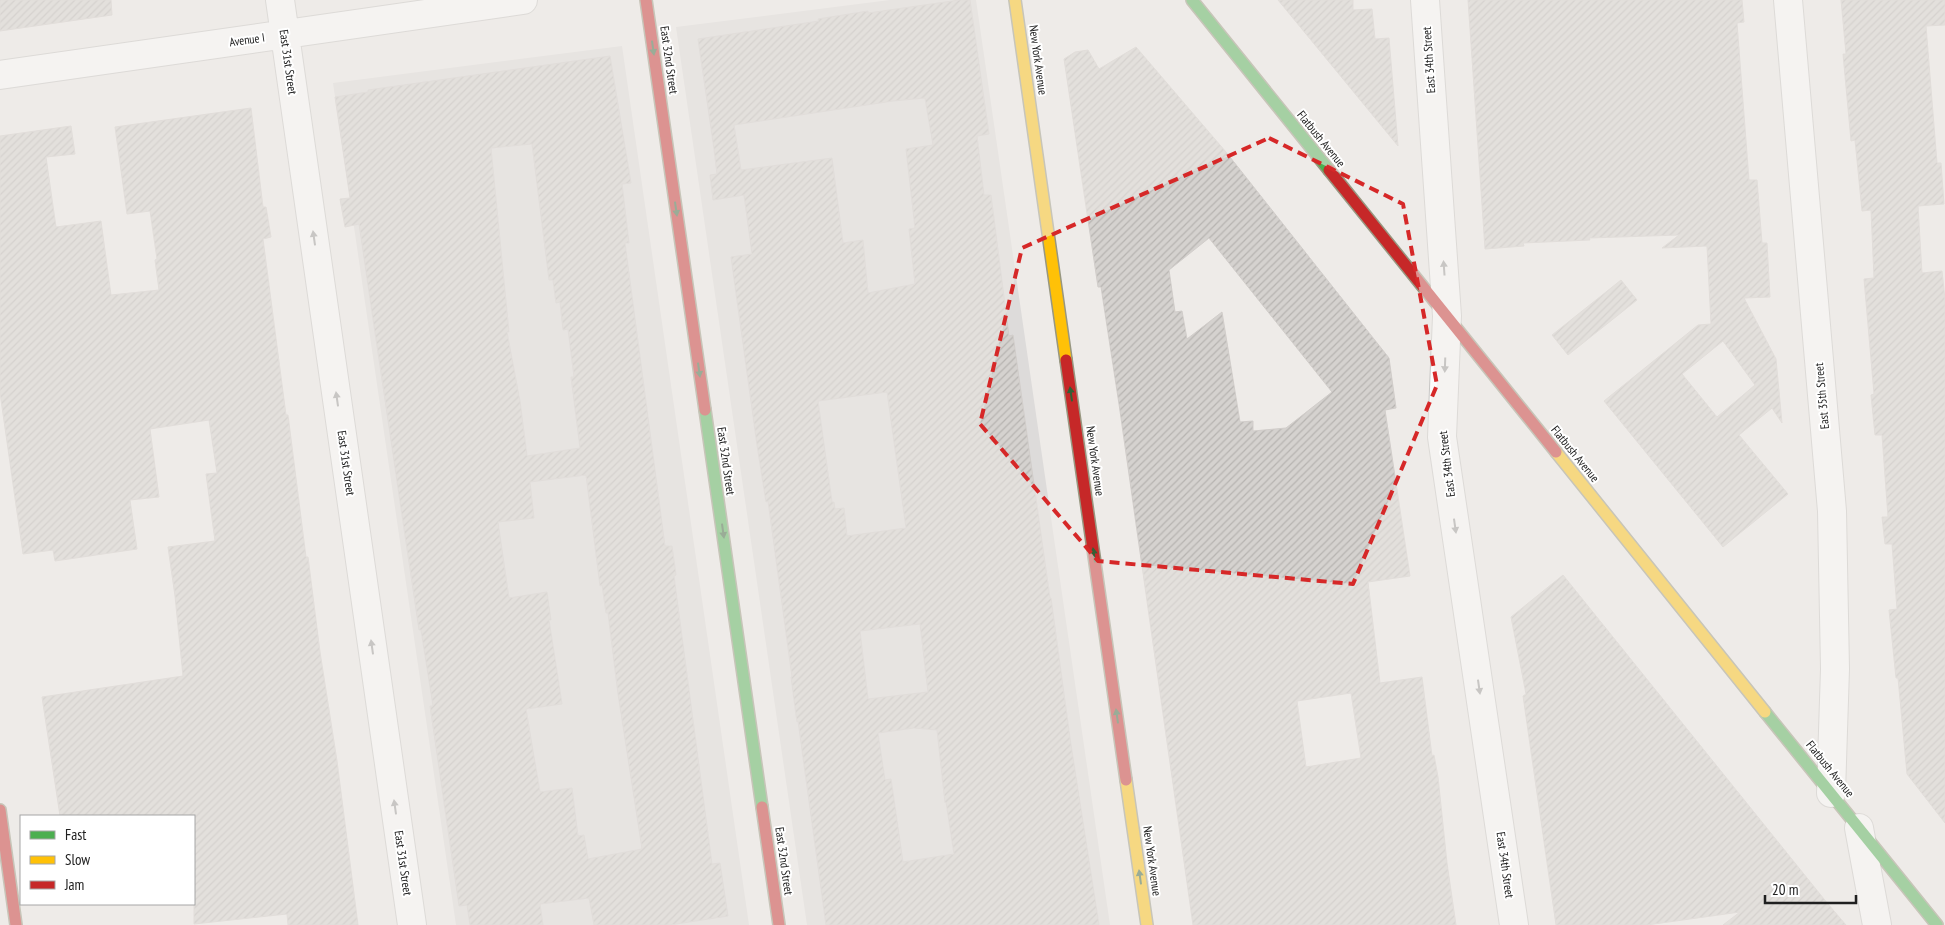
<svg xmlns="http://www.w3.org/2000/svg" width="1945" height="925" viewBox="0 0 1945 925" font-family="'PT Sans Narrow',sans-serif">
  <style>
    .residential { fill: #dddbda }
    .building { fill: url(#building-hatch); stroke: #d1cdca; fill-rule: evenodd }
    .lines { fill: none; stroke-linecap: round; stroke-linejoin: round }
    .street-casing { stroke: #c7c6c4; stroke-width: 30 }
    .fast-casing { stroke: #989780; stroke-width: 14 }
    .slow-casing { stroke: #989780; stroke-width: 14 }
    .jam-casing { stroke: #989780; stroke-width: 14 }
    .street { stroke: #fcfcfc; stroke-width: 28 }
    .fast { stroke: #4caf50; stroke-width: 11 }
    .slow { stroke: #ffc107; stroke-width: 11 }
    .jam { stroke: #c62828; stroke-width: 11 }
    .oneway { fill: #346036 }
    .oneway2 { fill: #999 }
    .marked { fill: none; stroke: #d62828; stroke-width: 4; stroke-dasharray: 10 6; stroke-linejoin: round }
    .labels { text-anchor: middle; stroke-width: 4; stroke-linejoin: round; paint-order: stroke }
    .street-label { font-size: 12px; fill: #202020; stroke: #fff }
  </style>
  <defs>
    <pattern id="building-hatch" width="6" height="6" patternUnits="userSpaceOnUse" patternTransform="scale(1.25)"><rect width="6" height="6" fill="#d5d2cf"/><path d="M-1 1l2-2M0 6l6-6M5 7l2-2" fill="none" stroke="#b7b4b1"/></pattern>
  </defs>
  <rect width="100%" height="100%" fill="#eeebe8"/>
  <!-- residential -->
  <path class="residential" d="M890 0H976L1110 925H807L676 27Z
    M622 46 749 925H456L333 83Z"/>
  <!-- building -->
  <path class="building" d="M0 0H111L112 15 0 31Z
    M959 0H970L989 134 977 136 984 195H991L1009 336 1013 335 1050 598H1051L1070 738 1099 925H826L798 721 797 722 791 677H792L768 501 766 502 757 445 731 257 752 254 744 195 713 200 710 175 717 174 714 149 698 39 819 21 818 19 868 11V13ZM925 98 933 145 906 149 915 228 909 229 915 284 868 293 863 240 843 243 832 158 741 170 734 125 893 101ZM887 392 906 528 847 536 844 508 835 509 834 502H832L818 401ZM920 624 928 692 868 699 860 631ZM914 728 937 730 945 803 946 802 954 854 903 862 891 779 885 780 878 733Z
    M1278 0H1353V10L1372 9 1375 39 1389 38 1398 146Z
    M1468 0H1742L1744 22 1737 23 1749 180H1757L1762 243H1767L1770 297 1744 298 1776 359 1782 423 1772 408 1739 435 1788 494 1723 547 1604 401 1698 325 1711 324 1707 246 1662 248 1679 235 1589 238 1590 240 1523 243 1524 246 1485 249ZM1723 341 1755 385 1717 417 1682 374Z
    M1841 0H1945V25L1926 26 1937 163H1941L1944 204 1918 206 1922 273 1942 271 1945 299V823L1907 774 1898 678H1896L1889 610 1897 609 1892 544H1885L1882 517H1888L1882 435H1875L1871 395 1874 394 1864 279 1874 278 1871 210 1862 211 1855 140 1851 141 1843 54H1846Z
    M1136 47 1226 152 1389 358 1396 408 1385 410 1410 576 1368 582 1380 683 1422 677 1432 756 1434 755 1438 777 1447 863 1456 925H1193L1119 404 1101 287H1098L1064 59 1075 52 1088 50 1099 69ZM1209 238 1332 392 1286 428 1253 431V421L1240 422 1222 312 1187 339 1182 311 1175 312 1169 270ZM1351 693 1361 758 1306 767 1297 701Z
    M610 56 631 183 622 184 629 243H625L665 546H672L676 575 674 576 712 864 720 863 728 916 670 925H594L589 898 540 904 543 925H470L467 905 459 906 430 706H433L421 630H419L359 224 345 227 340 199 350 198 335 97 368 92V90ZM532 144 549 280H553L556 303 560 302 563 330 568 329 574 377H571L580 448 527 456 520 401 507 332H509L491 148ZM586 475 600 586 602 585 606 613H608L618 694 642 849 588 859 584 835 578 836 572 788 540 792 526 709 562 704 549 620H551L547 592 509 598 498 522 534 518 530 482Z
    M251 108 263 207H266L271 237 263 239 286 415H288L306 557H308L320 652 337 761 358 925H288L287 914 194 924V816H60L42 697 183 676 175 596 168 547 215 541 206 474 217 473 209 420 150 429 159 497 130 500 137 549 55 561 53 550 23 554 0 393V136L71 126 75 154 46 157 56 227 101 221 111 295 159 290 155 260 157 259 150 211 127 214 115 127Z
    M1621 280 1637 300 1568 355 1552 335Z
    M1563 575 1828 904 1846 925H1723L1740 912 1647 925H1556L1523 696 1526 694 1511 617Z"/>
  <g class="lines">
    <defs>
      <path id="street" d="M280 0 412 925
        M1425 0 1447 316 1442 437 1514 925
        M1788 0 1832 511 1835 669 1831 793
        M0 75 523 0
        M1859 828 1877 925"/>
      <path id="fast" d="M1192 0 1329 170
        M705 410 762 807
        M1765 712 1937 925"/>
      <path id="slow" d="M1015 0 1066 360
        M1556 452 1765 712
        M1126 780 1147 925"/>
      <path id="jam" d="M646 0 705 410
        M1329 170 1556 452
        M1066 360 1126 780
        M762 807 779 925
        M0 810 16 925"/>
    </defs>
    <!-- street casing -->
    <use href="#street" class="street-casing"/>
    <!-- fast casing -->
    <use href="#fast" class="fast-casing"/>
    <!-- slow casing -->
    <use href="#slow" class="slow-casing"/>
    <!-- jam casing -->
    <use href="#jam" class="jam-casing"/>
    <!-- street -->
    <use href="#street" class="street"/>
    <!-- fast -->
    <use href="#fast" class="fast"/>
    <!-- slow -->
    <use href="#slow" class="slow"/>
    <!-- jam -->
    <use href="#jam" class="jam"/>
  </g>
  <!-- one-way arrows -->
  <defs><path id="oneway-solid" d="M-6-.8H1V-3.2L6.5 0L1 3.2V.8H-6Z" transform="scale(1.25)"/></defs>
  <g class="oneway">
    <use href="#oneway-solid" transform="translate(653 48) rotate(82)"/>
    <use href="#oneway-solid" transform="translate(676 209) rotate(82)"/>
    <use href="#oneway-solid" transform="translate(699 370) rotate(82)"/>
    <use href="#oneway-solid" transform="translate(1071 394) rotate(-98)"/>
    <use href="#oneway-solid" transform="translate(723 531) rotate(82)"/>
    <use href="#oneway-solid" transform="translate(1094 555) rotate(-98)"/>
    <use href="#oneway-solid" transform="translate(1117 716) rotate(-98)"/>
    <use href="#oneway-solid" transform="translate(1140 877) rotate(-98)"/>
  </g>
  <g class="oneway2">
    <use href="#oneway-solid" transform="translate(314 238) rotate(-98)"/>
    <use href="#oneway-solid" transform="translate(1444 268) rotate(-94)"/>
    <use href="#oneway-solid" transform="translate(1445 365) rotate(92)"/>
    <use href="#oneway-solid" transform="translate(337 399) rotate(-98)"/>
    <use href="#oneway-solid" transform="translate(1455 526) rotate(82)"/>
    <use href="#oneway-solid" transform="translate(372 647) rotate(-98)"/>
    <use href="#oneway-solid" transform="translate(1479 687) rotate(82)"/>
    <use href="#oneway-solid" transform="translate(395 807) rotate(-98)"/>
  </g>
  <!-- marked area -->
  <path d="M0 0H1945V925H0ZM1269 138 1403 204 1437 385 1353 584 1098 561 980 424 1022 248Z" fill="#eeebe8" fill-opacity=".55" fill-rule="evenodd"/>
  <path class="marked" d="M1269 138 1403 204 1437 385 1353 584 1098 561 980 424 1022 248Z"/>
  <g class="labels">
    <!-- street labels -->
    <g class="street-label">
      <text transform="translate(247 40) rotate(-8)" y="4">Avenue I</text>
      <text transform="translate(669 60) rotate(82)" y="4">East 32nd Street</text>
      <text transform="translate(1038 60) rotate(82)" y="4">New York Avenue</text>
      <text transform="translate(1429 60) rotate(-94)" y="4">East 34th Street</text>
      <text transform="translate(288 62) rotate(82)" y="4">East 31st Street</text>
      <text transform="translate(1321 139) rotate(51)" y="4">Flatbush Avenue</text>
      <text transform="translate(1822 396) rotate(-95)" y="4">East 35th Street</text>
      <text transform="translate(1575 454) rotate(51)" y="4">Flatbush Avenue</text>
      <text transform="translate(726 461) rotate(82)" y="4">East 32nd Street</text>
      <text transform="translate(1095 461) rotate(82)" y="4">New York Avenue</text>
      <text transform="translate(346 463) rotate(82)" y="4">East 31st Street</text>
      <text transform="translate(1447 464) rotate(-97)" y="4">East 34th Street</text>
      <text transform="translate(1830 769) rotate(51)" y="4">Flatbush Avenue</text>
      <text transform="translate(784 861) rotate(82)" y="4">East 32nd Street</text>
      <text transform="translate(1152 861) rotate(82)" y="4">New York Avenue</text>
      <text transform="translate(403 863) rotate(82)" y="4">East 31st Street</text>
      <text transform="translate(1505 865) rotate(82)" y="4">East 34th Street</text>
    </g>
  </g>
  <!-- legend -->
  <rect x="20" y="815" width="175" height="90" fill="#ffffff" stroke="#a6a6a6"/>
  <rect x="30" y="831" width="25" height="8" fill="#4caf50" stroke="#a6a6a6"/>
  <text x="65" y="840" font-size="15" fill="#202020">Fast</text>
  <rect x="30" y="856" width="25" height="8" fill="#ffc107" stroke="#a6a6a6"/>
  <text x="65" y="865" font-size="15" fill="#202020">Slow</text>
  <rect x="30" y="881" width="25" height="8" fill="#c62828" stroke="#a6a6a6"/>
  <text x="65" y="890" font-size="15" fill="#202020">Jam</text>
  <!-- scale -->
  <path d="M1765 895v8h91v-8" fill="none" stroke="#202020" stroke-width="2.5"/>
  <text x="1772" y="895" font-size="15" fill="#202020" stroke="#ffffff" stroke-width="4" paint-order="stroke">20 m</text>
</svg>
